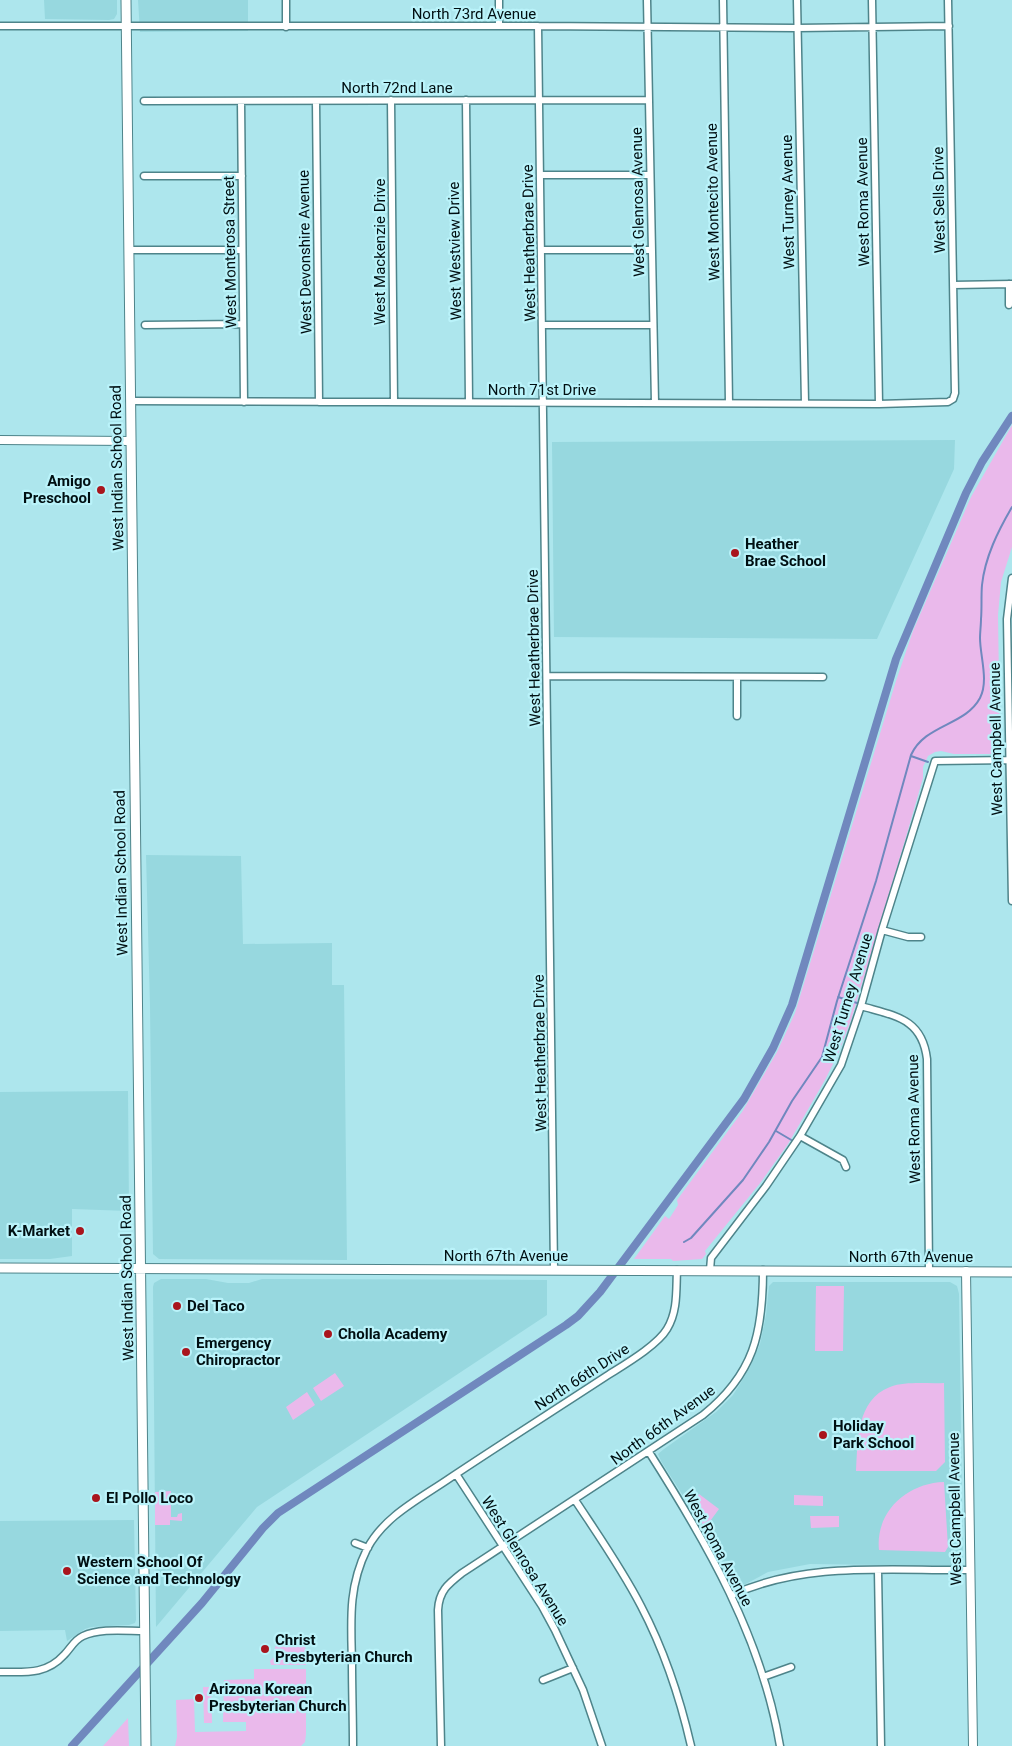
<svg xmlns="http://www.w3.org/2000/svg" width="1012" height="1746" viewBox="0 0 1012 1746" font-family="Roboto,sans-serif">
  <style>
    .built { fill: #97d8df }
    .green { fill: #eab9eb }
    .lines { fill: none; stroke-linecap: round; stroke-linejoin: round }
    .stream { stroke: #7088be; stroke-width: 2 }
    .canal { stroke: #7088be; stroke-width: 8 }
    .minor-casing { stroke: #4e848a; stroke-width: 9 }
    .tertiary-casing { stroke: #4e848a; stroke-width: 10 }
    .secondary-casing { stroke: #4e848a; stroke-width: 11 }
    .minor { stroke: #fff; stroke-width: 6 }
    .tertiary { stroke: #fff; stroke-width: 8 }
    .secondary { stroke: #fff; stroke-width: 9 }
    .poi-dot { fill: #a9151d; stroke: #baf3fa; stroke-width: 2 }
    .labels { text-anchor: middle; stroke-width: 4.5; stroke-linejoin: round; paint-order: stroke }
    .street-label { font-size: 15px; fill: #000f12; stroke: #baf3fa }
    .poi-label { font-size: 15px; font-weight: bold; fill: #000f12; stroke: #baf3fa; text-anchor: start }
  </style>
  <rect width="100%" height="100%" fill="#ade6ed"/>
  <!-- built -->
  <path class="built" d="M44 0H117V14L114 19 109 20 45 19Z
    M138 0H248V31L140 32Z
    M955 440 954 469 877 639 554 637 552 442Z
    M146 855 241 856 243 944 332 943V985H344L347 1260 159 1259 153 1254 150 1006Z
    M128 1091 129 1211 72 1209V1256L50 1259H0V1092Z
    M161 1279H206L228 1283H249L262 1279 547 1280V1315L257 1507 156 1627 153 1287 154 1283Z
    M950 1282 957 1286 959 1294 963 1563 957 1566 810 1564 768 1572 742 1586H735L711 1540 661 1461 658 1454 664 1449 716 1412 733 1395 740 1384 750 1367 760 1344 766 1315 769 1286 773 1282Z
    M134 1520 136 1620 135 1623 129 1625 91 1627 85 1629 67 1641 65 1630 0 1631V1521Z"/>
  <!-- green -->
  <path class="green" d="M1012 425V547L1001 582 998 615 1000 749 999 752 993 754H954L941 751 935 752 928 756 923 767V778L906 837 851 1020 838 1054 825 1080 788 1144 761 1182 705 1251 706 1254 702 1259 673 1261 671 1259H634L665 1216 669 1219 678 1205 677 1200 742 1112 777 1052 795 1013 896 681 913 631 971 497Z
    M816 1286H844L843 1351H815Z
    M335 1373 344 1386 321 1401 313 1388Z
    M944 1383 945 1462 936 1471H856C858 1441 856 1400 890 1387 906 1381 927 1384 944 1383Z
    M307 1392 315 1405 293 1420 286 1407Z
    M944 1482 948 1547 945 1552 879 1550C875 1512 907 1483 944 1482Z
    M171 1491V1517H177L178 1514 182 1513V1521L170 1520V1525H155V1492Z
    M699 1494 719 1509 705 1528 688 1500 691 1496 695 1500Z
    M794 1495 823 1496V1506L794 1505Z
    M810 1516H839V1527L811 1528Z
    M305 1636 306 1665H271L270 1661 275 1656V1647L281 1641 278 1637Z
    M254 1669H306V1734L305 1742 301 1746H175L177 1737 176 1700 194 1699 195 1732 246 1731V1722H223L224 1680 254 1679Z
    M203 1687H211L212 1723H204Z
    M128 1718 129 1746H103Z"/>
  <g class="lines">
    <!-- stream -->
    <path class="stream" d="M911 756 928 762
      M838 997 857 1003
      M776 1131 793 1141
      M684 1242 691 1238 743 1180 769 1142 792 1101 822 1057 837 1001 876 881 911 755C925 724 965 726 980 698 989 681 980 656 980 638 980 632 981 625 981 619 982 608 981 596 982 585 985 557 998 531 1012 507"/>
    <!-- canal -->
    <path class="canal" d="M72 1746 202 1603 263 1528 278 1513 566 1325 578 1316 600 1292 744 1099 773 1048 792 1005 896 659 966 493 982 462 1012 416"/>
    <defs>
      <path id="minor" d="M286 0V27
        M499 0V26
        M647 0 655 403
        M723 0 729 403
        M797 0 805 403
        M872 0 879 404
        M0 26H538L797 28 949 26
        M538 26 554 1270
        M391 100 394 402
        M466 100 469 402
        M144 101 649 100
        M241 101 244 402
        M316 101 319 402
        M540 175H650
        M144 176H242
        M129 250H242
        M541 250H652
        M1009 284V305
        M953 285 1012 284
        M145 325 243 324
        M542 325H653
        M130 401 879 404 948 402 953 399 955 393 948 0
        M1012 578 1007 619 1012 901
        M547 676 823 677
        M737 677V716
        M882 930 908 937H921
        M861 1006C895 1016 922 1018 927 1059L929 1271
        M800 1136 843 1160 846 1167
        M710 1270 711 1258 766 1186 800 1136 841 1065 861 1006 882 930 935 761 1012 760
        M649 1452C707 1543 762 1638 780 1746
        M456 1474 542 1606 555 1630 583 1690 602 1746
        M575 1500C598 1535 622 1569 641 1606 664 1650 680 1698 691 1746
        M355 1543 368 1548
        M878 1571 881 1746
        M732 1595C806 1561 890 1571 970 1570
        M0 1672C25 1672 46 1675 64 1655 71 1648 74 1640 83 1636 100 1628 125 1631 144 1631
        M763 1677 791 1667
        M543 1680 573 1668
        M353 1746C353 1718 352 1691 352 1663 351 1621 348 1587 367 1549 384 1516 421 1498 450 1478 501 1444 553 1411 605 1377 622 1366 657 1346 667 1329 678 1311 676 1290 677 1270
        M441 1746 438 1610C439 1591 448 1584 462 1573L703 1415C754 1374 763 1333 763 1270"/>
      <path id="tertiary" d="M0 440 130 441
        M966 1271 973 1746"/>
      <path id="secondary" d="M126 0 146 1746
        M0 1268 1012 1272"/>
    </defs>
    <!-- minor casing -->
    <use href="#minor" class="minor-casing"/>
    <!-- tertiary casing -->
    <use href="#tertiary" class="tertiary-casing"/>
    <!-- secondary casing -->
    <use href="#secondary" class="secondary-casing"/>
    <!-- minor -->
    <use href="#minor" class="minor"/>
    <!-- tertiary -->
    <use href="#tertiary" class="tertiary"/>
    <!-- secondary -->
    <use href="#secondary" class="secondary"/>
  </g>
  <!-- markers -->
  <g class="poi-dot">
    <circle cx="101" cy="490" r="5"/>
    <circle cx="735" cy="553" r="5"/>
    <circle cx="80" cy="1231" r="5"/>
    <circle cx="177" cy="1306" r="5"/>
    <circle cx="328" cy="1334" r="5"/>
    <circle cx="186" cy="1352" r="5"/>
    <circle cx="823" cy="1435" r="5"/>
    <circle cx="96" cy="1498" r="5"/>
    <circle cx="67" cy="1571" r="5"/>
    <circle cx="265" cy="1649" r="5"/>
    <circle cx="199" cy="1698" r="5"/>
  </g>
  <g class="labels">
    <!-- street labels -->
    <g class="street-label">
      <text x="474" y="19">North 73rd Avenue</text>
      <text x="397" y="93">North 72nd Lane</text>
      <text transform="translate(939 200) rotate(-91)" y="5">West Sells Drive</text>
      <text transform="translate(638 202) rotate(-91)" y="5">West Glenrosa Avenue</text>
      <text transform="translate(713 202) rotate(-91)" y="5">West Montecito Avenue</text>
      <text transform="translate(788 202) rotate(-91)" y="5">West Turney Avenue</text>
      <text transform="translate(863 202) rotate(-91)" y="5">West Roma Avenue</text>
      <text transform="translate(529 243) rotate(-91)" y="5">West Heatherbrae Drive</text>
      <text transform="translate(455 251) rotate(-91)" y="5">West Westview Drive</text>
      <text transform="translate(230 252) rotate(-91)" y="5">West Monterosa Street</text>
      <text transform="translate(305 252) rotate(-91)" y="5">West Devonshire Avenue</text>
      <text transform="translate(380 252) rotate(-90)" y="5">West Mackenzie Drive</text>
      <text x="542" y="395">North 71st Drive</text>
      <text transform="translate(117 468) rotate(-91)" y="5">West Indian School Road</text>
      <text transform="translate(534 648) rotate(-91)" y="5">West Heatherbrae Drive</text>
      <text transform="translate(996 739) rotate(-91)" y="5">West Campbell Avenue</text>
      <text transform="translate(121 873) rotate(-91)" y="5">West Indian School Road</text>
      <text transform="translate(848 998) rotate(-73)" y="5">West Turney Avenue</text>
      <text transform="translate(540 1053) rotate(-91)" y="5">West Heatherbrae Drive</text>
      <text transform="translate(914 1119) rotate(-91)" y="5">West Roma Avenue</text>
      <text x="506" y="1261">North 67th Avenue</text>
      <text x="911" y="1262">North 67th Avenue</text>
      <text transform="translate(127 1278) rotate(-91)" y="5">West Indian School Road</text>
      <text transform="translate(582 1377) rotate(-33)" y="5">North 66th Drive</text>
      <text transform="translate(663 1425) rotate(-36)" y="5">North 66th Avenue</text>
      <text transform="translate(955 1509) rotate(-91)" y="5">West Campbell Avenue</text>
      <text transform="translate(718 1548) rotate(62)" y="5">West Roma Avenue</text>
      <text transform="translate(525 1561) rotate(58)" y="5">West Glenrosa Avenue</text>
    </g>
    <!-- poi labels -->
    <g class="poi-label">
      <text x="91" y="486" text-anchor="end">Amigo<tspan x="91" dy="17">Preschool</tspan></text>
      <text x="745" y="549">Heather<tspan x="745" dy="17">Brae School</tspan></text>
      <text x="70" y="1236" text-anchor="end">K-Market</text>
      <text x="187" y="1311">Del Taco</text>
      <text x="338" y="1339">Cholla Academy</text>
      <text x="196" y="1348">Emergency<tspan x="196" dy="17">Chiropractor</tspan></text>
      <text x="833" y="1431">Holiday<tspan x="833" dy="17">Park School</tspan></text>
      <text x="106" y="1503">El Pollo Loco</text>
      <text x="77" y="1567">Western School Of<tspan x="77" dy="17">Science and Technology</tspan></text>
      <text x="275" y="1645">Christ<tspan x="275" dy="17">Presbyterian Church</tspan></text>
      <text x="209" y="1694">Arizona Korean<tspan x="209" dy="17">Presbyterian Church</tspan></text>
    </g>
  </g>
</svg>
